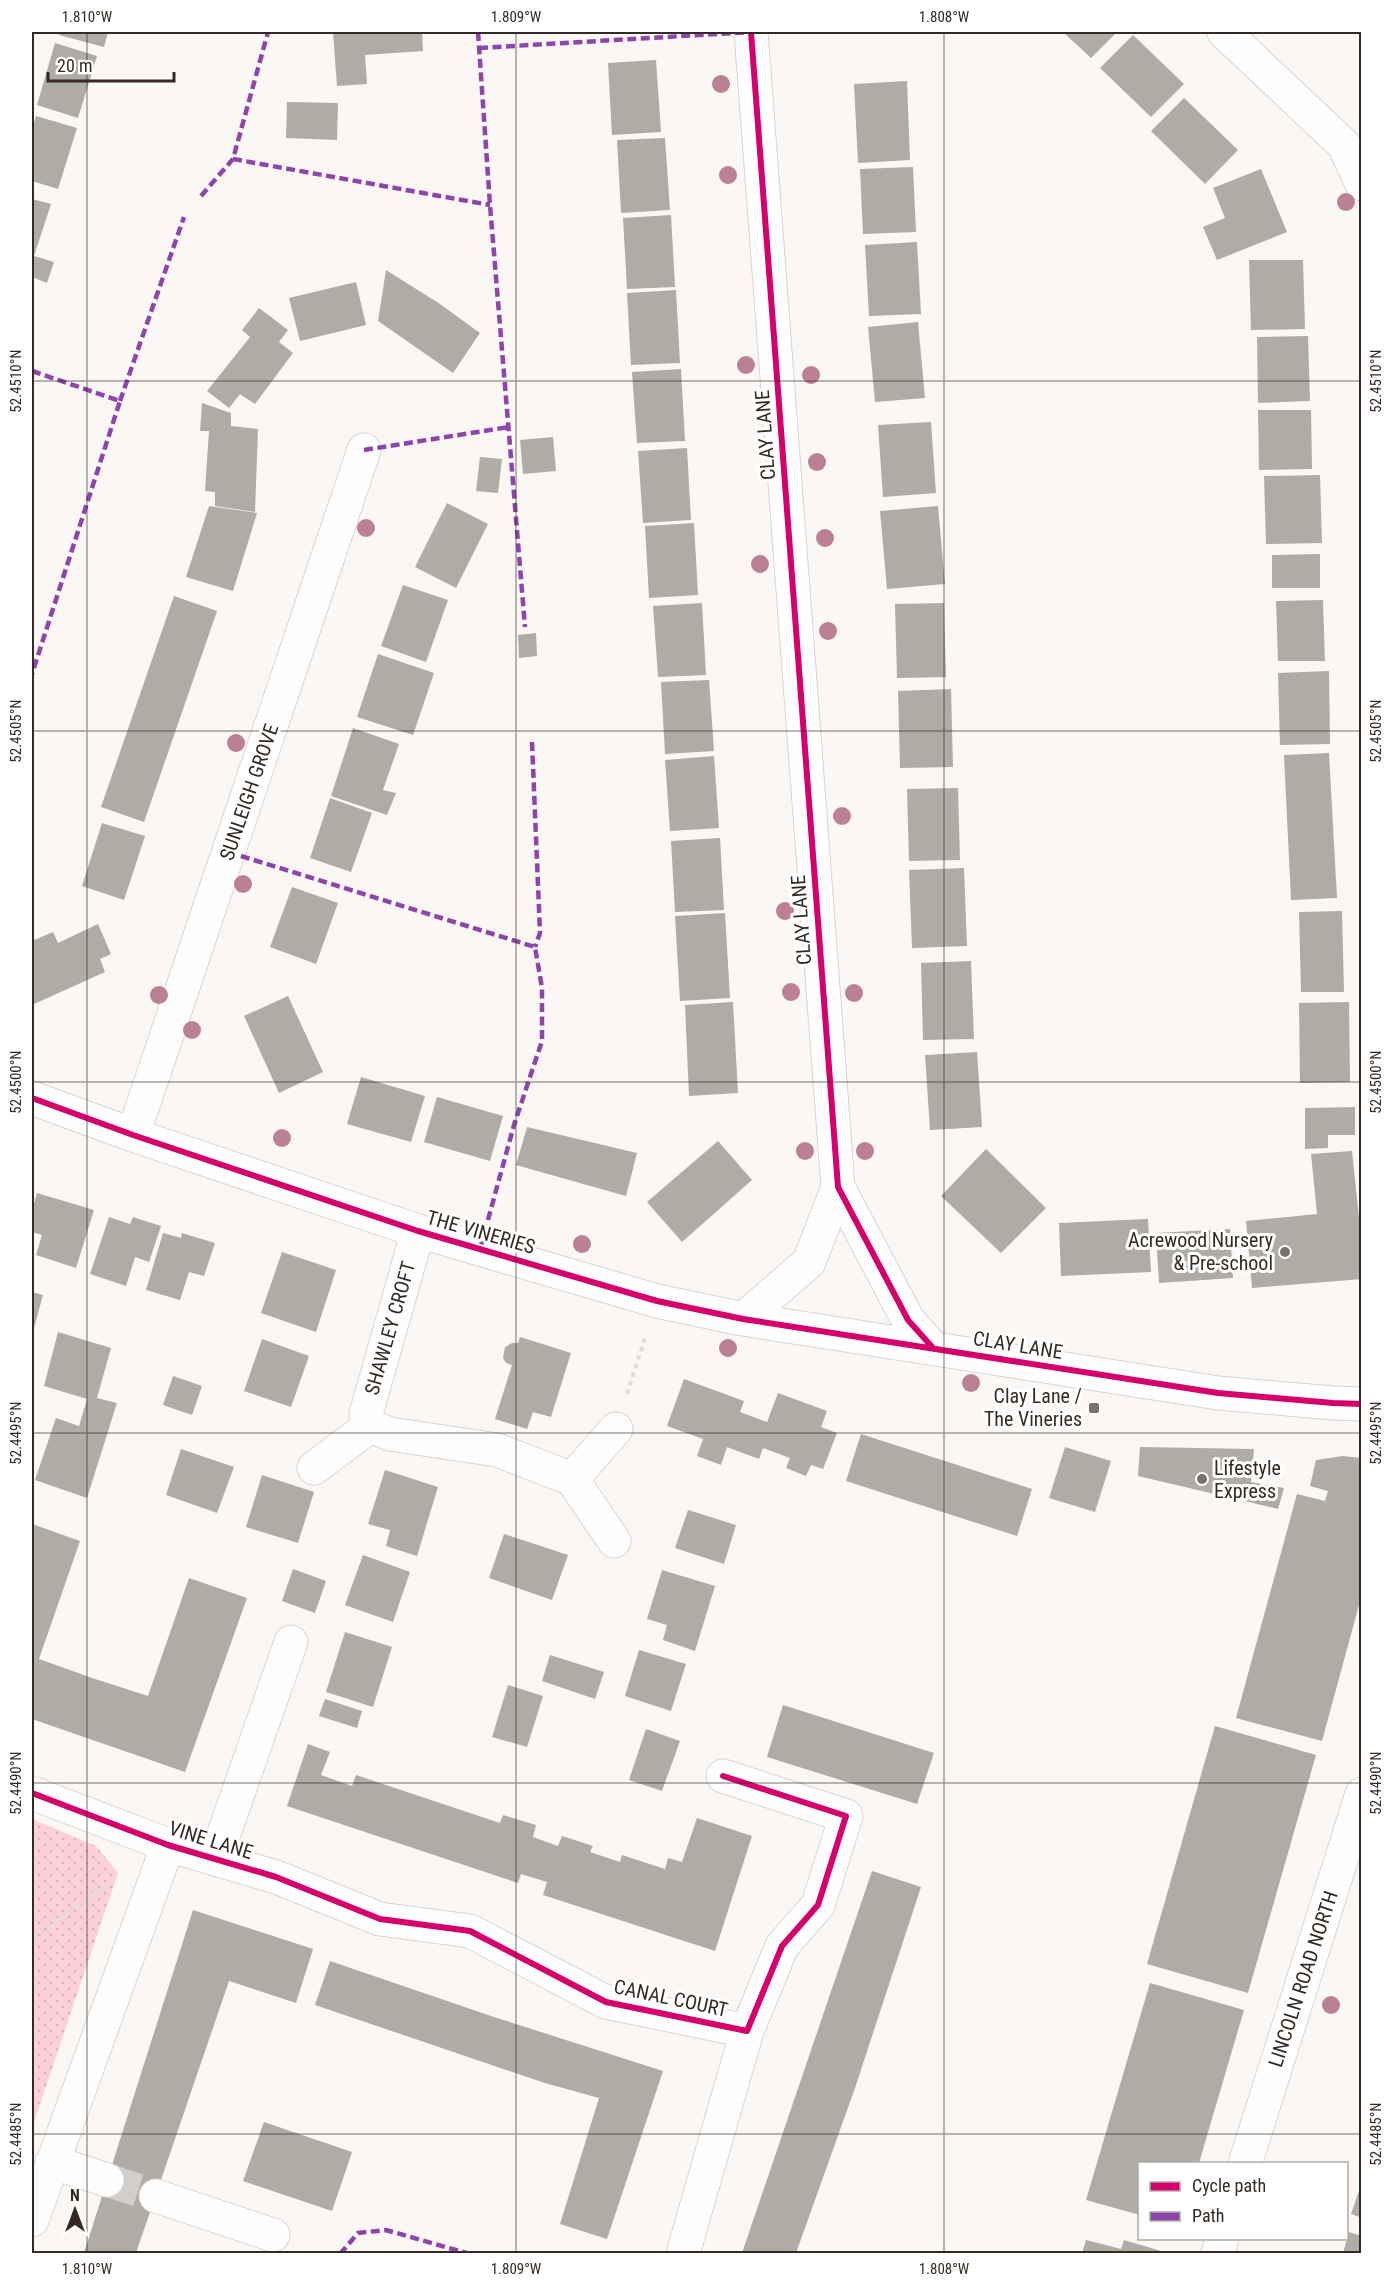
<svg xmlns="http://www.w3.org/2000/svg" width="1393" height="2285" viewBox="0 0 1393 2285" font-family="'Roboto Condensed',sans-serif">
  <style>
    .grass { fill: url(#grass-dots) }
    .building { fill: #afaba5 }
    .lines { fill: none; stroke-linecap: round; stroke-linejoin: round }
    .minor-tunnel { stroke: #d2cecb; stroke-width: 33; stroke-dasharray: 33 16; stroke-linecap: butt }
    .minor-casing { stroke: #dbd4d0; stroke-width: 35 }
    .path { stroke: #dedddc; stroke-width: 4; stroke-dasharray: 4.5 4.5; stroke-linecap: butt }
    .minor { stroke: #fefefe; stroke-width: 33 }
    .quiet { stroke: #8e44ad; stroke-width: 4.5; stroke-dasharray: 9 4.5; stroke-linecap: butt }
    .cycleway-casing { stroke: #fff; stroke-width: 10 }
    .cycleway { stroke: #d6006c; stroke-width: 6 }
    .tree { fill: #bb8094 }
    .ticks { fill: none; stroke: #342a23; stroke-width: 1.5; stroke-opacity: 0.45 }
    .poi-dot { fill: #79726c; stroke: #fff; stroke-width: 2 }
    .labels { text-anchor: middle; stroke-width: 6; stroke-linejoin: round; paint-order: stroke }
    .street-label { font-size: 20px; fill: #342a23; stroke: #fff }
    .poi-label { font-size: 20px; fill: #342a23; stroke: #fff; text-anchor: end }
    .neatline { fill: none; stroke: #342a23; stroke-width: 2 }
    .ticks-label { font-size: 15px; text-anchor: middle; fill: #342a23 }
  </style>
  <defs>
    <pattern id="grass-dots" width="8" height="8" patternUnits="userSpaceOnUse" patternTransform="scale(1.5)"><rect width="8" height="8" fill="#fcd0da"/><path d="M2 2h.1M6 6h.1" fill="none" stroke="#d9b3bb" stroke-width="1.8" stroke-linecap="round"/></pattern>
  </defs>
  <rect width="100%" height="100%" fill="#faf7f5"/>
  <!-- grass -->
  <path class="grass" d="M32 1819 96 1846 118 1873 32 2128Z"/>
  <!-- building -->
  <path class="building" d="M60 32H108L104 47 59 35Z
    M333 32H422L423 51 365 55 367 84 337 86Z
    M1063 32H1117L1091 58Z
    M1133 35 1184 84 1151 117 1100 68Z
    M55 43 97 56 78 118 37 105Z
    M656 60 661 132 612 135 608 63Z
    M907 81 910 160 858 163 854 84Z
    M1184 98 1238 150 1205 184 1151 131Z
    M287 102 338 103 337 140 286 138Z
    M36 116 77 128 58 189 32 181V130Z
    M665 138 670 210 621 213 617 140Z
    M913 167 916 232 863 234 860 169Z
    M1261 169 1287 232 1217 260 1203 227 1225 218 1213 188Z
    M32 199 51 204 34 256 54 262 47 283 32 277Z
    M671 215 675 287 627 289 623 218Z
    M917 242 921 314 869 316 865 245Z
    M1249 260H1303L1305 329 1251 330Z
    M386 270 440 304 480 333 453 373 378 321Z
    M356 282 366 325 300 341 289 298Z
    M676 290 680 363 631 365 627 293Z
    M259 308 288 330 279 342 293 353 255 404 240 394 229 408 207 391 250 337 242 330Z
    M918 322 925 398 875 402 868 327Z
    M1308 336 1310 401 1258 403 1257 337Z
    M681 369 685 441 637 443 632 372Z
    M202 403 231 413V426L258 429 255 512 215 506V492L205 491 209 431H200Z
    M1258 410H1311L1312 469 1259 470Z
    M931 422 936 493 883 497 878 425Z
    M553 437 556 471 523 474 520 440Z
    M687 448 691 520 643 523 638 451Z
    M480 457 502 459 498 493 476 491Z
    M1320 475 1322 543 1266 544 1264 476Z
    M447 503 488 524 456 588 415 567Z
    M209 506 257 513 233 591 186 577Z
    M938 506 945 584 887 589 880 511Z
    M694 523 698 595 649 598 645 526Z
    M1320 554V588H1272V555Z
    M403 585 448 600 426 662 381 646Z
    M174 596 217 611 144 822 101 807Z
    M1323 600 1325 661H1278L1276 601Z
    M702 603 706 675 658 677 653 606Z
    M944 603 946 677 897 678 895 604Z
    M536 633 537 656 519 658 518 635Z
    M378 654 434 673 413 735 357 717Z
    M1329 671 1330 744 1280 745 1278 673Z
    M709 680 714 751 665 754 661 682Z
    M951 689 953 767 900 768 898 691Z
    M353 728 399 744 383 790 396 793 387 815 331 796Z
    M1329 753 1337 898 1291 900 1284 755Z
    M714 756 719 828 670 831 665 760Z
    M958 788 960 860 909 861 907 789Z
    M330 798 372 813 351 872 310 858Z
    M102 823 145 836 124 900 82 886Z
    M720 838 724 910 675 912 671 841Z
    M964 868 967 946 912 948 909 870Z
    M292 887 338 903 316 964 270 947Z
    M1342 911 1344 992H1301L1299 912Z
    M725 913 730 998 680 1001 675 916Z
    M98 924 111 954 100 959 105 972 32 1005V941L53 932 58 943Z
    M971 961 974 1039 923 1040 921 963Z
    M288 996 323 1072 279 1093 244 1016Z
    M733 1002 738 1093 689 1096 685 1005Z
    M1349 1002 1350 1082 1300 1083 1299 1003Z
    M977 1052 982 1127 930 1130 925 1055Z
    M361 1077 425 1096 411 1142 347 1124Z
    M437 1097 503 1116 490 1161 424 1142Z
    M1355 1107V1135H1328V1148L1305 1149V1108Z
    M527 1127 637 1153 626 1196 516 1165Z
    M718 1141 752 1180 682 1242 647 1202Z
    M986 1149 1046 1208 1001 1253 941 1196Z
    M1352 1151 1362 1247V1279L1252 1288 1246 1221 1317 1214 1311 1154Z
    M37 1193 94 1210 76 1268 36 1255 42 1235 32 1232V1211Z
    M109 1217 130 1224 133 1217 161 1226 149 1262 135 1257 126 1286 90 1274Z
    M1148 1219 1151 1272 1061 1276 1059 1223Z
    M1230 1229 1233 1278 1159 1283 1156 1233Z
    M163 1233 181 1238 182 1233 215 1243 204 1276 189 1272 180 1300 146 1290Z
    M282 1252 336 1270 316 1332 261 1313Z
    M32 1292 43 1295 34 1328 32 1327Z
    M58 1332 111 1348 97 1398 117 1403 87 1498 35 1480 56 1418 79 1426 87 1399 44 1386Z
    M520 1337 571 1353 551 1417 533 1412 527 1429 495 1419 512 1365 506 1363 503 1358 505 1347 512 1343H518Z
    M262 1339 309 1356 291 1407 244 1391Z
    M173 1376 202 1386 192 1415 163 1405Z
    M684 1379 744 1401 740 1412 767 1422 778 1393 827 1411 821 1427 837 1433 823 1469 811 1465 806 1476 786 1468 790 1458 763 1448 759 1459 727 1447 721 1465 697 1456 703 1439 667 1426Z
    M861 1434 1032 1489 1017 1536 846 1481Z
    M1065 1447 1111 1461 1095 1512 1049 1498Z
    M1140 1447 1254 1449 1251 1482 1284 1488 1278 1509 1138 1476Z
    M181 1449 234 1467 217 1513 166 1495Z
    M1343 1456 1362 1458V1594L1322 1741 1236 1718 1297 1494 1325 1501 1328 1491 1310 1486 1316 1460Z
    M385 1470 438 1487 417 1556 386 1546 390 1530 368 1524Z
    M262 1475 314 1492 298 1543 246 1527Z
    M688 1510 736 1525 724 1564 675 1548Z
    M32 1524 80 1541 39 1659 95 1679 148 1696 189 1578 247 1598 185 1772 32 1719Z
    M504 1534 568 1555 552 1600 489 1578Z
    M363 1555 410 1572 393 1622 345 1605Z
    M293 1569 326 1581 315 1613 282 1601Z
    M662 1570 715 1586 695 1651 663 1640 667 1625 647 1619Z
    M345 1632 392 1647 373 1707 326 1692Z
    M639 1650 686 1664 671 1711 625 1696Z
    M550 1655 604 1672 595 1699 542 1681Z
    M508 1685 543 1696 527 1747 492 1737Z
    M325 1699 362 1711 357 1728 319 1716Z
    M783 1705 934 1753 917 1804 767 1757Z
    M1215 1726 1316 1755 1248 1993 1147 1964Z
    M646 1729 680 1741 662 1791 629 1780Z
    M308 1744 330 1752 321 1775 352 1786 356 1775 500 1823 503 1815 536 1825 533 1837 558 1846 562 1836 593 1846 590 1852 620 1862 622 1855 665 1869 668 1858 682 1862 697 1818 752 1836 715 1951 543 1895 547 1882 521 1874 518 1883 287 1806Z
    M872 1871 921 1887 855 2088 796 2253H742Z
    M193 1910 313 1949 296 2003 229 1981 136 2253H84Z
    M330 1961 494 2017 663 2071 607 2239 560 2224 599 2098 545 2083 315 2005Z
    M1150 1983 1244 2010 1199 2163H1140V2215L1086 2200Z
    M264 2122 352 2152 332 2211 243 2181Z
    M1361 2185H1362V2218L1351 2214Z
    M1349 2232 1362 2236V2253H1343Z
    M1086 2240 1121 2249 1124 2240 1168 2253H1082Z"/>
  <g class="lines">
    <!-- minor-tunnel -->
    <path class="minor-tunnel" d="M107 2180 156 2196"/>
    <defs>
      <path id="minor" d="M751 32 838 1187 908 1320 933 1348
        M1224 32 1344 145 1362 184
        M32 1098 133 1135 418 1231 657 1301 743 1319 1218 1393 1333 1403 1362 1404
        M133 1135 364 450
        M418 1231 366 1414 370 1426 390 1434 497 1450 572 1479 614 1541
        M743 1319 809 1262 838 1187
        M314 1468 370 1426
        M572 1479 616 1429
        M32 1793 168 1845 276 1877 380 1919 470 1931 606 2002 747 2031 782 1946 818 1905 846 1816 723 1776
        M215 1859 291 1642
        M52 2162 107 2180
        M1245 2164 1362 1794
        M156 2196 273 2235
        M32 2220 168 1845
        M684 2250 747 2031
        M1218 2254 1222 2238"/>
    </defs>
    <!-- minor casing -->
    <use href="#minor" class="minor-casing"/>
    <!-- path -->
    <path class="path" d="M627 1394 645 1338
      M32 1936 113 1882"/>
    <!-- minor -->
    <use href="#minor" class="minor"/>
    <!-- quiet -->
    <path class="quiet" d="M478 32 490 205 525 627
      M479 48 751 32
      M233 159 490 205
      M201 196 233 159 268 32
      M32 371 120 401 32 674
      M120 401 184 217
      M364 450 509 427
      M532 742 540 933 535 947
      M228 852 535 947 542 988V1041L514 1125 480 1249
      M340 2254 358 2233 386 2230 470 2254"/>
    <defs>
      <path id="cycleway" d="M751 32 838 1187 908 1320 933 1348
        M32 1098 133 1135 418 1231 657 1301 743 1319 1218 1393 1333 1403 1362 1404
        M32 1793 168 1845 276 1877 380 1919 470 1931 606 2002 747 2031 782 1946 818 1905 846 1816 723 1776"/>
    </defs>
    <!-- cycleway casing -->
    <use href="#cycleway" class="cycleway-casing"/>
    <!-- cycleway -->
    <use href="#cycleway" class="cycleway"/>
  </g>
  <!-- trees -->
  <g class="tree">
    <circle cx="721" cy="84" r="9"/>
    <circle cx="728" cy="175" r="9"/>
    <circle cx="1346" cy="202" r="9"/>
    <circle cx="746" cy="365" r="9"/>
    <circle cx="811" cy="375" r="9"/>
    <circle cx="817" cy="462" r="9"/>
    <circle cx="366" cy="528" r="9"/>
    <circle cx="825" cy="538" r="9"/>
    <circle cx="760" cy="564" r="9"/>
    <circle cx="828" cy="631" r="9"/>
    <circle cx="236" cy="743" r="9"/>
    <circle cx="842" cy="816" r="9"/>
    <circle cx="243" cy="884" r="9"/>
    <circle cx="785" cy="911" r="9"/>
    <circle cx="791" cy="992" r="9"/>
    <circle cx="854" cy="993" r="9"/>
    <circle cx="159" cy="995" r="9"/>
    <circle cx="192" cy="1030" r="9"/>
    <circle cx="282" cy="1138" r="9"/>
    <circle cx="805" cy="1151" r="9"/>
    <circle cx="865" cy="1151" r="9"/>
    <circle cx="582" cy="1244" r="9"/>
    <circle cx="728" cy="1348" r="9"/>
    <circle cx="971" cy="1383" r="9"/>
    <circle cx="1331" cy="2005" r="9"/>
  </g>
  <!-- ticks -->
  <path class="ticks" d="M87 32V2254M516 32V2254M944 32V2254M32 381H1362M32 731H1362M32 1082H1362M32 1433H1362M32 1783H1362M32 2134H1362"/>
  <!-- markers -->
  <g class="poi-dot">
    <circle cx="1285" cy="1252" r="6"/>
    <rect x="1088" y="1402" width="12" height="12" rx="3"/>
    <circle cx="1202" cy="1479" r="6"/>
  </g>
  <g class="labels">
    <!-- street labels -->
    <g class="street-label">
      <text transform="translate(765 435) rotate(-94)" y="7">CLAY LANE</text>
      <text transform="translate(249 792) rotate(-71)" y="7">SUNLEIGH GROVE</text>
      <text transform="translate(801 920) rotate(-94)" y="7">CLAY LANE</text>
      <text transform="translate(481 1232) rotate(16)" y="7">THE VINERIES</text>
      <text transform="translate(390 1328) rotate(-74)" y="7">SHAWLEY CROFT</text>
      <text transform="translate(1018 1345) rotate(9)" y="7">CLAY LANE</text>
      <text transform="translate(211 1840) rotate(17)" y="7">VINE LANE</text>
      <text transform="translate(1303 1979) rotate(-72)" y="7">LINCOLN ROAD NORTH</text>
      <text transform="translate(671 1998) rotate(12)" y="7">CANAL COURT</text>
    </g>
    <!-- poi labels -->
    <g class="poi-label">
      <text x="1273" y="1247">Acrewood Nursery<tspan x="1273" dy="23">&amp; Pre-school</tspan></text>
      <text x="1082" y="1403">Clay Lane /<tspan x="1082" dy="23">The Vineries</tspan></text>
      <text x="1214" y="1475" text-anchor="start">Lifestyle<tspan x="1214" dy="23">Express</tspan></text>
    </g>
  </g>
  <!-- border -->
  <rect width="1393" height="2285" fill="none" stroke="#ffffff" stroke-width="66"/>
  <!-- legend -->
  <rect x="1138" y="2162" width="210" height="78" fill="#ffffff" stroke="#aeaaa7" stroke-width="1.5"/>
  <rect x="1150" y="2182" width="30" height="9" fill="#d6006c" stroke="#aeaaa7" stroke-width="1.5"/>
  <text x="1192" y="2192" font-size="18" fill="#342a23">Cycle path</text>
  <rect x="1150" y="2212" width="30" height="9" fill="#8e44ad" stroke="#aeaaa7" stroke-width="1.5"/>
  <text x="1192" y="2222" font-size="18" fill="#342a23">Path</text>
  <!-- north arrow -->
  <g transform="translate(75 2210)" stroke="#ffffff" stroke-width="4.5" paint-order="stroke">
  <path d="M0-4.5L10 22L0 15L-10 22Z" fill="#342a23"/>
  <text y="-9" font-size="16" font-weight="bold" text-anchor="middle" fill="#342a23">N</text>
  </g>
  <!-- scale -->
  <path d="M48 72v9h126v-9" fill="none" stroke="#342a23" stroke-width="3"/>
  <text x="57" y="72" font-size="18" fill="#342a23" stroke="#ffffff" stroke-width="4.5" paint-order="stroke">20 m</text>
  <rect x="33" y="33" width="1327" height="2219" class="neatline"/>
  <g class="ticks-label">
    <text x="87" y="22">1.810°W</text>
    <text x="516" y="22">1.809°W</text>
    <text x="944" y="22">1.808°W</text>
    <text transform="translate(16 381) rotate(-90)" y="5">52.4510°N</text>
    <text transform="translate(1376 381) rotate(-90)" y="5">52.4510°N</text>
    <text transform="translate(16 731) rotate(-90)" y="5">52.4505°N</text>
    <text transform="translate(1376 731) rotate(-90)" y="5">52.4505°N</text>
    <text transform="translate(16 1082) rotate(-90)" y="5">52.4500°N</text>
    <text transform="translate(1376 1082) rotate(-90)" y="5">52.4500°N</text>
    <text transform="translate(16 1433) rotate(-90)" y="5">52.4495°N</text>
    <text transform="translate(1376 1433) rotate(-90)" y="5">52.4495°N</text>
    <text transform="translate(16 1783) rotate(-90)" y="5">52.4490°N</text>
    <text transform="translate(1376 1783) rotate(-90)" y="5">52.4490°N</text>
    <text transform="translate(16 2134) rotate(-90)" y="5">52.4485°N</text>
    <text transform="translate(1376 2134) rotate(-90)" y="5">52.4485°N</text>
    <text x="87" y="2274">1.810°W</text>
    <text x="516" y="2274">1.809°W</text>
    <text x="944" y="2274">1.808°W</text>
  </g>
</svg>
